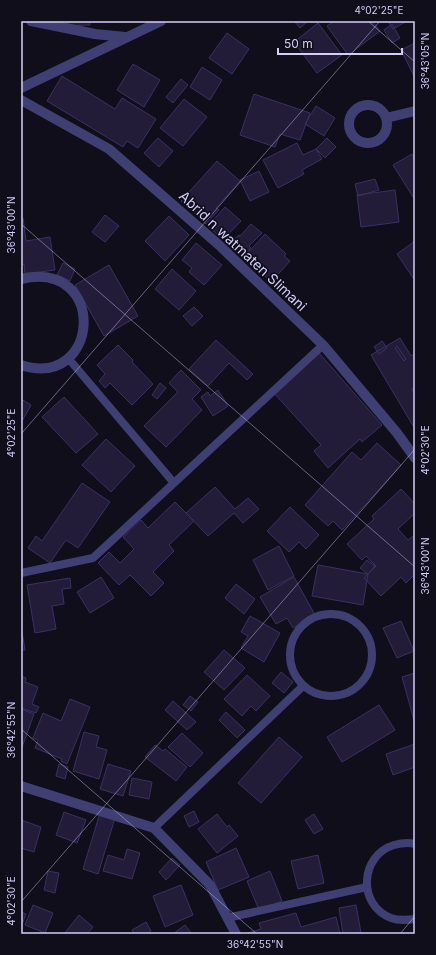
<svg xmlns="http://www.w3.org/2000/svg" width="436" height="955" viewBox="0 0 436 955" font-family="Inter,sans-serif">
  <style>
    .building { fill: #221c39; stroke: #3a3162 }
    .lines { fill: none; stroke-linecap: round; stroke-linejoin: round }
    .service { stroke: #403f74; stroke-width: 8 }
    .minor { stroke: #403f74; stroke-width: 10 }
    .ticks { fill: none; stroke: #d3cef8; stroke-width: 1; stroke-opacity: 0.45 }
    .labels { text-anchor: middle; stroke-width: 3.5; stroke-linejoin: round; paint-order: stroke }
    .street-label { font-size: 14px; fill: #d3cef8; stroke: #100e1b }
    .neatline { fill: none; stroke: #d3cef8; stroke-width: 1.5 }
    .ticks-label { font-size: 10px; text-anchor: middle; fill: #d3cef8 }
  </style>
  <rect width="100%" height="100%" fill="#100e1b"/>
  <!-- building -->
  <path class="building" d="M59 21H90V25L59 26Z
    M294 21H308L300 28Z
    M334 21H372L380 31 348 55 327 26Z
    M388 21H407L393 29Z
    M318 23 342 55 317 73 294 42Z
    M392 24 400 38 392 43 384 30Z
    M227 33 249 49 232 74 209 58Z
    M415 43V78L401 50Z
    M133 64 160 80 144 107 117 90Z
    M202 67 222 80 210 100 190 87Z
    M62 76 115 109 122 98 156 119 138 148 127 141 123 147 47 101Z
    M181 79 188 85 173 103 166 97Z
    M254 94 310 113 300 140 280 134 275 147 240 135Z
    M184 99 207 117 183 146 160 128Z
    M316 106 335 118 324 136 305 124Z
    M158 138 173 151 159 167 144 153Z
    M327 138 336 147 325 158 316 149Z
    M297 143 303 155 316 149 322 159 302 170 304 174 278 188 263 160Z
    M412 154 415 160V197H413L393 165Z
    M217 161 240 181 216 208 219 210 206 224 181 201Z
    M259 171 269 192 250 201 240 180Z
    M375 179 379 190 358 196 355 184Z
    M395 190 399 222 361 227 357 195Z
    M225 207 241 221 223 240 208 226Z
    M105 215 119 226 105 242 92 232Z
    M169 216 189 235 165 261 145 241Z
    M21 218H23L26 241 50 237 55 270 25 274 24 264 21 265Z
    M251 224 262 233 249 246 251 248 243 257 229 244 239 235 240 236Z
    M265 234 286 254 284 256 290 261 271 282 244 257Z
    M415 241V277L413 278 397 254Z
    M196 243 222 265 204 285 189 272 192 268 182 260Z
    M63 263 75 269 70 281 57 275Z
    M109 265 138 316 104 336 75 285Z
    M172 269 196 291 179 310 155 289Z
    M194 307 203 316 192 326 183 316Z
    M400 338 411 356 415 353V387L412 389 415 395V429L371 355Z
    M216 340 253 374 247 380 229 363 208 386 189 369Z
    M382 341 387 348 379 354 374 347Z
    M118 345 133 360 132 362 153 384 132 405 110 383 105 388 99 381 105 374 97 365Z
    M397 346 406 359 404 361 395 348Z
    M319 353 382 425 362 442 360 439 328 468 314 451 321 445 274 393Z
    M181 370 201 390 192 399 202 410 166 447 144 426 178 392 169 383Z
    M160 383 166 388 157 399 152 395Z
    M218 390 228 406 213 416 201 397 208 392 210 396Z
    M64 397 98 434 76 453 42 417Z
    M21 399 31 405 21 423Z
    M106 439 135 466 111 492 82 465Z
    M377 443 401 465 342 530 333 521 328 526 305 505 352 452 361 460Z
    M82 483 110 502 78 548 66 540 50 563 28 548 36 536 42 541Z
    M215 487 235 509 248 498 259 509 243 523 234 513 208 536 186 513Z
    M401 489 415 504V513L398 529 408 540 413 536 415 539V574L406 583 401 577 381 596 364 578 376 566 366 556 362 560 347 544 374 519 372 516Z
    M175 502 194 521 169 545 174 551 153 572 164 583 151 596 130 575 119 585 98 563 109 552 120 563 134 549 123 537 141 520 148 528Z
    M290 507 319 535 306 549 299 542 289 552 267 531Z
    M279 546 294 576 268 590 253 560Z
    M367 560 375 566 368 574 360 568Z
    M318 565 368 574 363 605 312 596Z
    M101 577 114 598 90 613 77 592Z
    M294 577 315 615 293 628 287 618 276 624 260 597Z
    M70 578 71 588 62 589 64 604 52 606 56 629 35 633 27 585Z
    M236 584 255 599 244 614 225 598Z
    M250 616 280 633 264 662 241 648 248 636 241 632Z
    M401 621 414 651 397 658 383 628Z
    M21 626 25 650H21Z
    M224 650 245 668 224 690 204 672Z
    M281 672 293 682 284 693 272 683Z
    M415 673V724L402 677Z
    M247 675 270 696 256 711 251 706 242 716 224 699Z
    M21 676 26 678 25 682 38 687 32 704 39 707 36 713 21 708Z
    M190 696 198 702 191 711 183 705Z
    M70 699 90 707 67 764 61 761 62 759 35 748 38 740 33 738 43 713 61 721Z
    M173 701 196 722 187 730 165 710Z
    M379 705 395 730 342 762 327 737Z
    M21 709 34 714 21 750Z
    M226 712 245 730 237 738 219 720Z
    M84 732 99 736 96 747 107 750 99 779 73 771Z
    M182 733 203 753 190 767 168 747Z
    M279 737 302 757 261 803 238 783Z
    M415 744V767L393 775 386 754Z
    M155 745 163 751 165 749 187 767 176 781 145 757Z
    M59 764 68 767 65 779 56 776Z
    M108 764 131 771 123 796 100 789Z
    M132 778 152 782 149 799 129 795Z
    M194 811 199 822 189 827 184 816Z
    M64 812 86 820 77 843 56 835Z
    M100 813 115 818 98 874 83 869Z
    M217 814 227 827 229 825 238 836 217 853 198 829Z
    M314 814 323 829 314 834 305 820Z
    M21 820 41 827 34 852 21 848Z
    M236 848 249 877 218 890 206 862Z
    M127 849 140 853 132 879 103 871 108 855 124 860Z
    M318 855 324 883 298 889 291 861Z
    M172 858 180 865 166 880 159 872Z
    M48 871 59 873 55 893 44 890Z
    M270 871 282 901 259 910 247 881Z
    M181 885 193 915 165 927 153 896Z
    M33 905 53 913 45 933 25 925Z
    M356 905 361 933 343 934 339 908Z
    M21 912 26 914 21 927Z
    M296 913 301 927 336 917 340 934H245L261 929 259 923Z
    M79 915 93 927 87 934H64Z
    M146 922 151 931 146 934H134L132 930Z
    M185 925 192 934H173Z"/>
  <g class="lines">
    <!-- service -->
    <path class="service" d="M68 358 174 483
      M21 573 93 558 323 345
      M290 655a41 41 0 1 1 82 0a41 41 0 1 1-82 0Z
      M154 828 303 686
      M415 844C408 842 401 843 394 845 360 855 357 905 391 918 399 921 407 920 415 919
      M227 918 367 887"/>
    <!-- minor -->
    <path class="minor" d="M31 21 95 34 125 37
      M21 88 161 21
      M21 100 109 149 219 245 323 345 397 433 415 458
      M349 124a19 19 0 1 1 38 0a19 19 0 1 1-38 0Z
      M386 118 415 111
      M21 279C109 259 100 391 21 365
      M21 786 154 828 210 885 236 934"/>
  </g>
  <!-- ticks -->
  <path class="ticks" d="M368 21 415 62M21 224 415 567M21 434 380 21M21 729 257 934M21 902 415 449M400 934 415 916"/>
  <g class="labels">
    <!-- street labels -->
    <g class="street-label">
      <text transform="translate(243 251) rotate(43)" y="5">Abrid n watmaten Slimani</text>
    </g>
  </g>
  <!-- border -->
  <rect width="436" height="955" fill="none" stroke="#100e1b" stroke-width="44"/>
  <!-- scale -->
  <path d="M278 48v6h124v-6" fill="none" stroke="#d3cef8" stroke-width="2"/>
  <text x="284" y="48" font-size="12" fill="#d3cef8" stroke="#100e1b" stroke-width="3" paint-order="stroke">50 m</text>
  <rect x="22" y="22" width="392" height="911" class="neatline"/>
  <g class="ticks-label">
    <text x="379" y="14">4°02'25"E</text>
    <text transform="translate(425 61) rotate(-90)" y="4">36°43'05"N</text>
    <text transform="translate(11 225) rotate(-90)" y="4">36°43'00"N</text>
    <text transform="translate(11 433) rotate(-90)" y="4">4°02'25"E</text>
    <text transform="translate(425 450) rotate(-90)" y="4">4°02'30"E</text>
    <text transform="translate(425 566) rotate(-90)" y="4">36°43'00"N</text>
    <text transform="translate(11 730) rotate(-90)" y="4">36°42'55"N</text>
    <text transform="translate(11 901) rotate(-90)" y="4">4°02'30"E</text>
    <text x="255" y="948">36°42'55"N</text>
  </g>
</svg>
